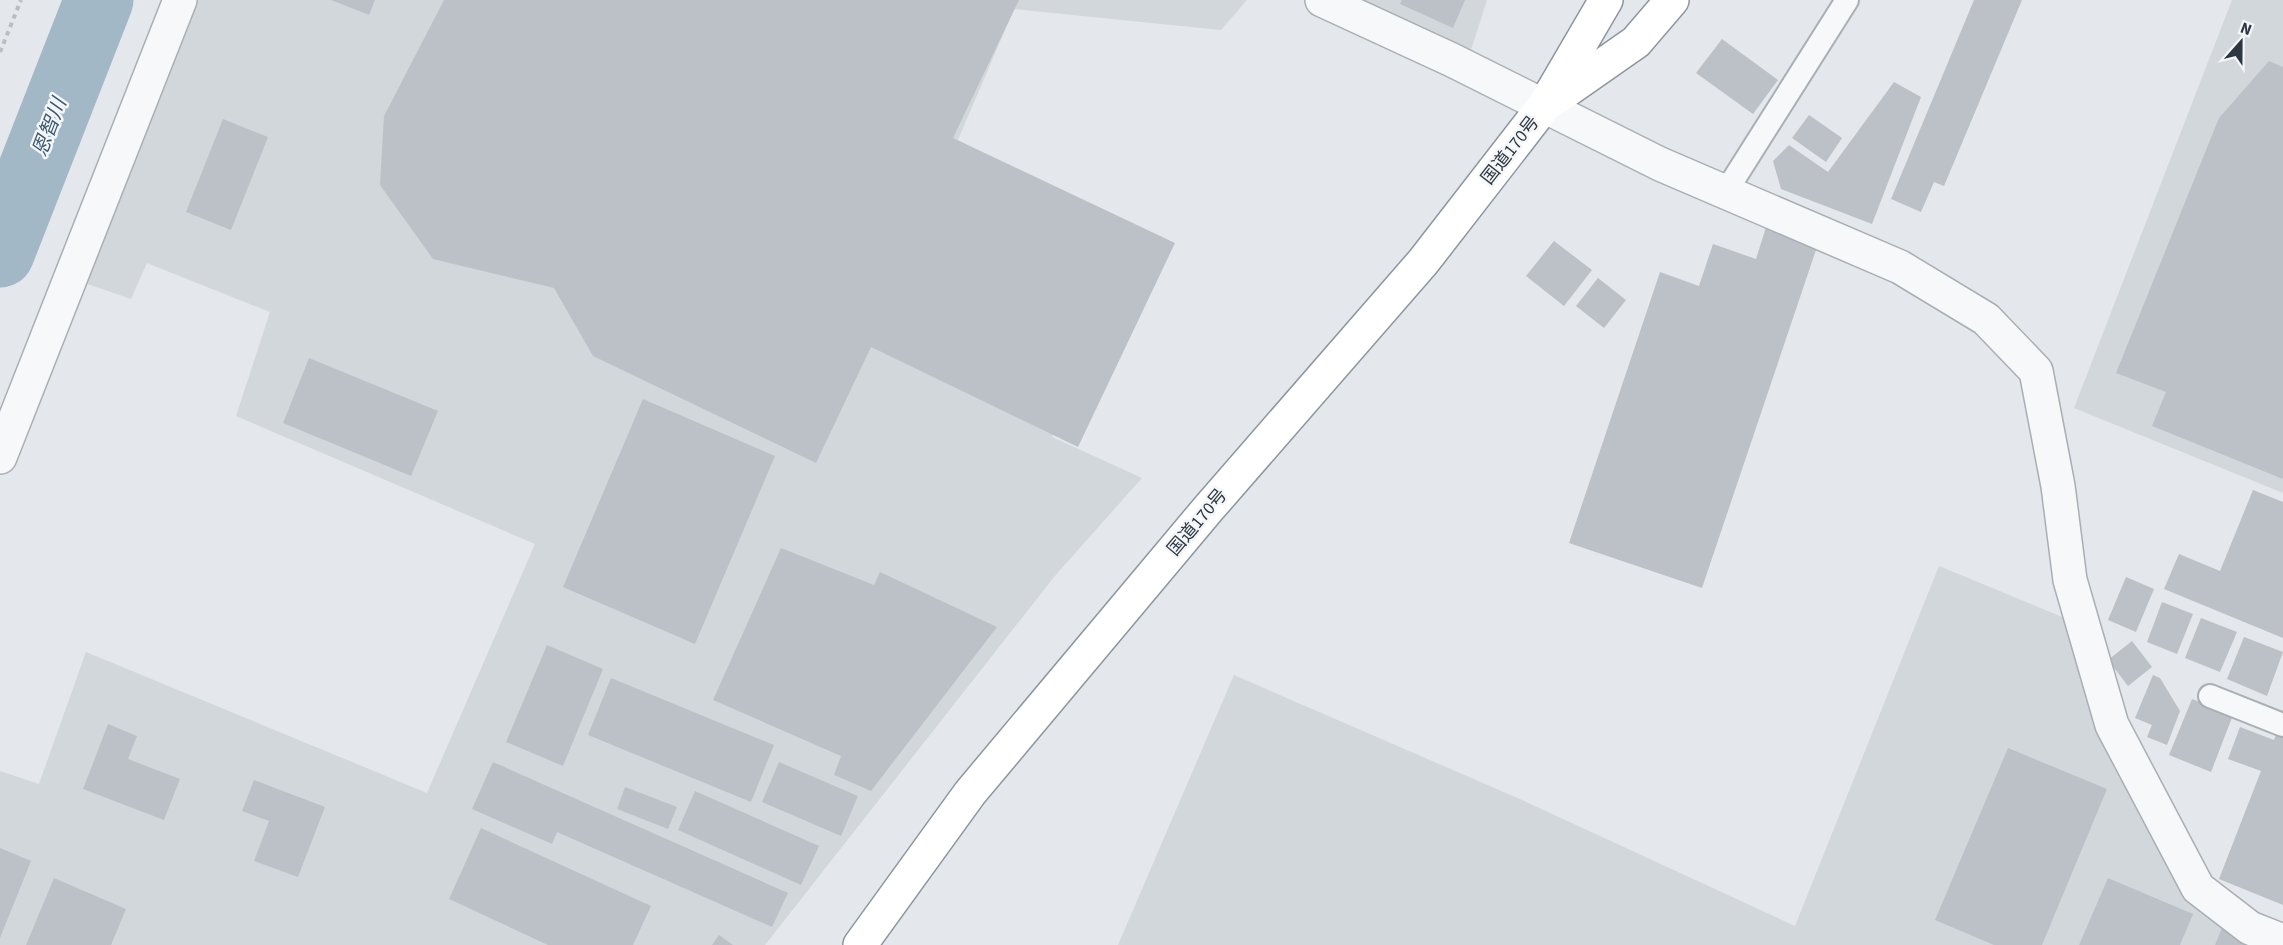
<svg xmlns="http://www.w3.org/2000/svg" width="2283" height="945" viewBox="0 0 2283 945" font-family="'Source Sans 3','Noto Sans JP',sans-serif">
  <style>
    .built { fill: #d2d7dc }
    .lines { fill: none; stroke-linecap: round; stroke-linejoin: round }
    .river { stroke: #a2b8c7; stroke-width: 69 }
    .building { fill: #bcc1c7 }
    .lane-casing { stroke: #a9afb5; stroke-width: 26 }
    .street-casing { stroke: #a9afb5; stroke-width: 36 }
    .highway-casing { stroke: #8d96a0; stroke-width: 36 }
    .path { stroke: #babec2; stroke-width: 4; stroke-dasharray: 4.5 4.5; stroke-linecap: butt }
    .lane { stroke: #f6f8f9; stroke-width: 22 }
    .street { stroke: #f6f8f9; stroke-width: 33 }
    .highway { stroke: #fff; stroke-width: 33 }
    .labels { text-anchor: middle; stroke-width: 5; stroke-linejoin: round; paint-order: stroke }
    .street-label { font-size: 18px; fill: #2d3742; stroke: #f4f6f8 }
    .water-label { font-size: 20px; font-style: italic; fill: #3a5a72; stroke: #f4f6f8 }
  </style>
  <rect width="100%" height="100%" fill="#e4e7eb"/>
  <!-- built -->
  <path class="built" d="M180 0H1247L1221 30 1014 9 948 163 1157 282 1052 437 1142 478 1054 577 765 945H0V771L39 784 86 652 427 793 535 544 236 416 270 312 147 263 131 299 70 278Z
    M1346 0H1487L1470 53Z
    M2232 0H2283V493L2074 408Z
    M1939 566 2084 626 2198 888 2283 945H1118L1234 675 1522 800 1795 926Z"/>
  <g class="lines">
    <!-- river -->
    <path class="river" d="M0 253 99 0"/>
  </g>
  <!-- building -->
  <path class="building" d="M331 0H375L369 15Z
    M444 0H1019L953 138 1175 243 1078 447 871 347 816 463 593 356 554 288 433 259 380 185 384 116Z
    M1402 0H1465L1453 28 1400 4Z
    M1974 0H2022L1944 186 1934 182 1921 212 1891 199Z
    M1722 39 1778 80 1753 114 1696 73Z
    M2269 61 2283 67V479L2152 426 2166 392 2116 373 2219 118Z
    M1894 82 1921 97 1872 224 1781 189 1773 161 1789 145 1828 172Z
    M1809 115 1842 138 1826 162 1792 138Z
    M223 119 268 137 231 230 186 212Z
    M1768 221 1820 238 1702 588 1569 543 1660 272 1699 286 1713 244 1756 259Z
    M1554 241 1592 270 1564 306 1526 276Z
    M1598 278 1626 300 1604 328 1576 306Z
    M309 358 438 411 411 476 283 423Z
    M643 399 775 456 695 644 563 587Z
    M2253 490 2283 502V638L2164 589 2179 554 2220 571Z
    M781 548 874 585 880 572 997 627 871 791 834 775 841 756 713 700Z
    M2126 577 2154 589 2136 632 2108 620Z
    M2162 602 2193 614 2177 654 2147 642Z
    M2201 618 2237 632 2220 672 2185 658Z
    M2244 637 2283 652 2267 696 2227 679Z
    M2132 641 2152 667 2128 686 2108 660Z
    M547 645 603 669 563 766 506 742Z
    M2153 675 2160 678 2180 711 2167 745 2147 737 2152 725 2135 718Z
    M611 678 774 745 751 802 588 735Z
    M2192 699 2233 715 2211 772 2169 755Z
    M108 724 137 736 128 759 180 779 164 820 83 789Z
    M2240 727 2274 740 2276 734 2283 736V905L2219 879 2261 771 2228 759Z
    M2008 748 2107 789 2042 945H1994L1935 920Z
    M493 762 788 893 772 927 557 832 552 844 472 809Z
    M779 762 858 796 841 836 762 802Z
    M254 780 325 807 298 877 254 861 269 821 242 811Z
    M625 787 677 807 668 829 617 809Z
    M695 791 819 846 801 885 678 830Z
    M481 828 651 906 633 945H548L449 899Z
    M0 848 31 861 0 938Z
    M54 878 126 909 111 945H26Z
    M2108 878 2193 914 2180 945H2079Z
    M2224 923 2276 945H2215Z
    M719 935 733 945H712Z"/>
  <g class="lines">
    <defs>
      <path id="lane" d="M1725 193 1847 0
        M2210 696 2283 725"/>
      <path id="street" d="M1322 0 1452 60 1660 164 1900 267 1986 319 2036 371 2058 486 2070 580 2112 725 2198 888 2250 928 2283 941
        M0 457 180 0"/>
      <path id="highway" d="M1553 100 1636 42 1672 0
        M860 945 970 793 1208 509 1423 262 1544 106 1606 0"/>
    </defs>
    <!-- lane casing -->
    <use href="#lane" class="lane-casing"/>
    <!-- street casing -->
    <use href="#street" class="street-casing"/>
    <!-- highway casing -->
    <use href="#highway" class="highway-casing"/>
    <!-- path -->
    <path class="path" d="M0 52 21 0"/>
    <!-- lane -->
    <use href="#lane" class="lane"/>
    <!-- street -->
    <use href="#street" class="street"/>
    <!-- highway -->
    <use href="#highway" class="highway"/>
  </g>
  <g class="labels">
    <!-- street labels -->
    <g class="street-label">
      <text transform="translate(1510 150) rotate(-52)" y="6">国道170号</text>
      <text transform="translate(1197 522) rotate(-50)" y="6">国道170号</text>
    </g>
    <!-- water labels -->
    <g class="water-label">
      <text transform="translate(49 127) rotate(-69)" y="7">恩智川</text>
    </g>
  </g>
  <!-- north arrow -->
  <g transform="translate(2241 42) rotate(21)" stroke="#f4f6f8" stroke-width="4.5" paint-order="stroke">
  <path d="M0-4.5L10 22L0 15L-10 22Z" fill="#2d3742"/>
  <text y="-9" font-size="16" font-weight="bold" text-anchor="middle" fill="#2d3742">N</text>
  </g>
</svg>
